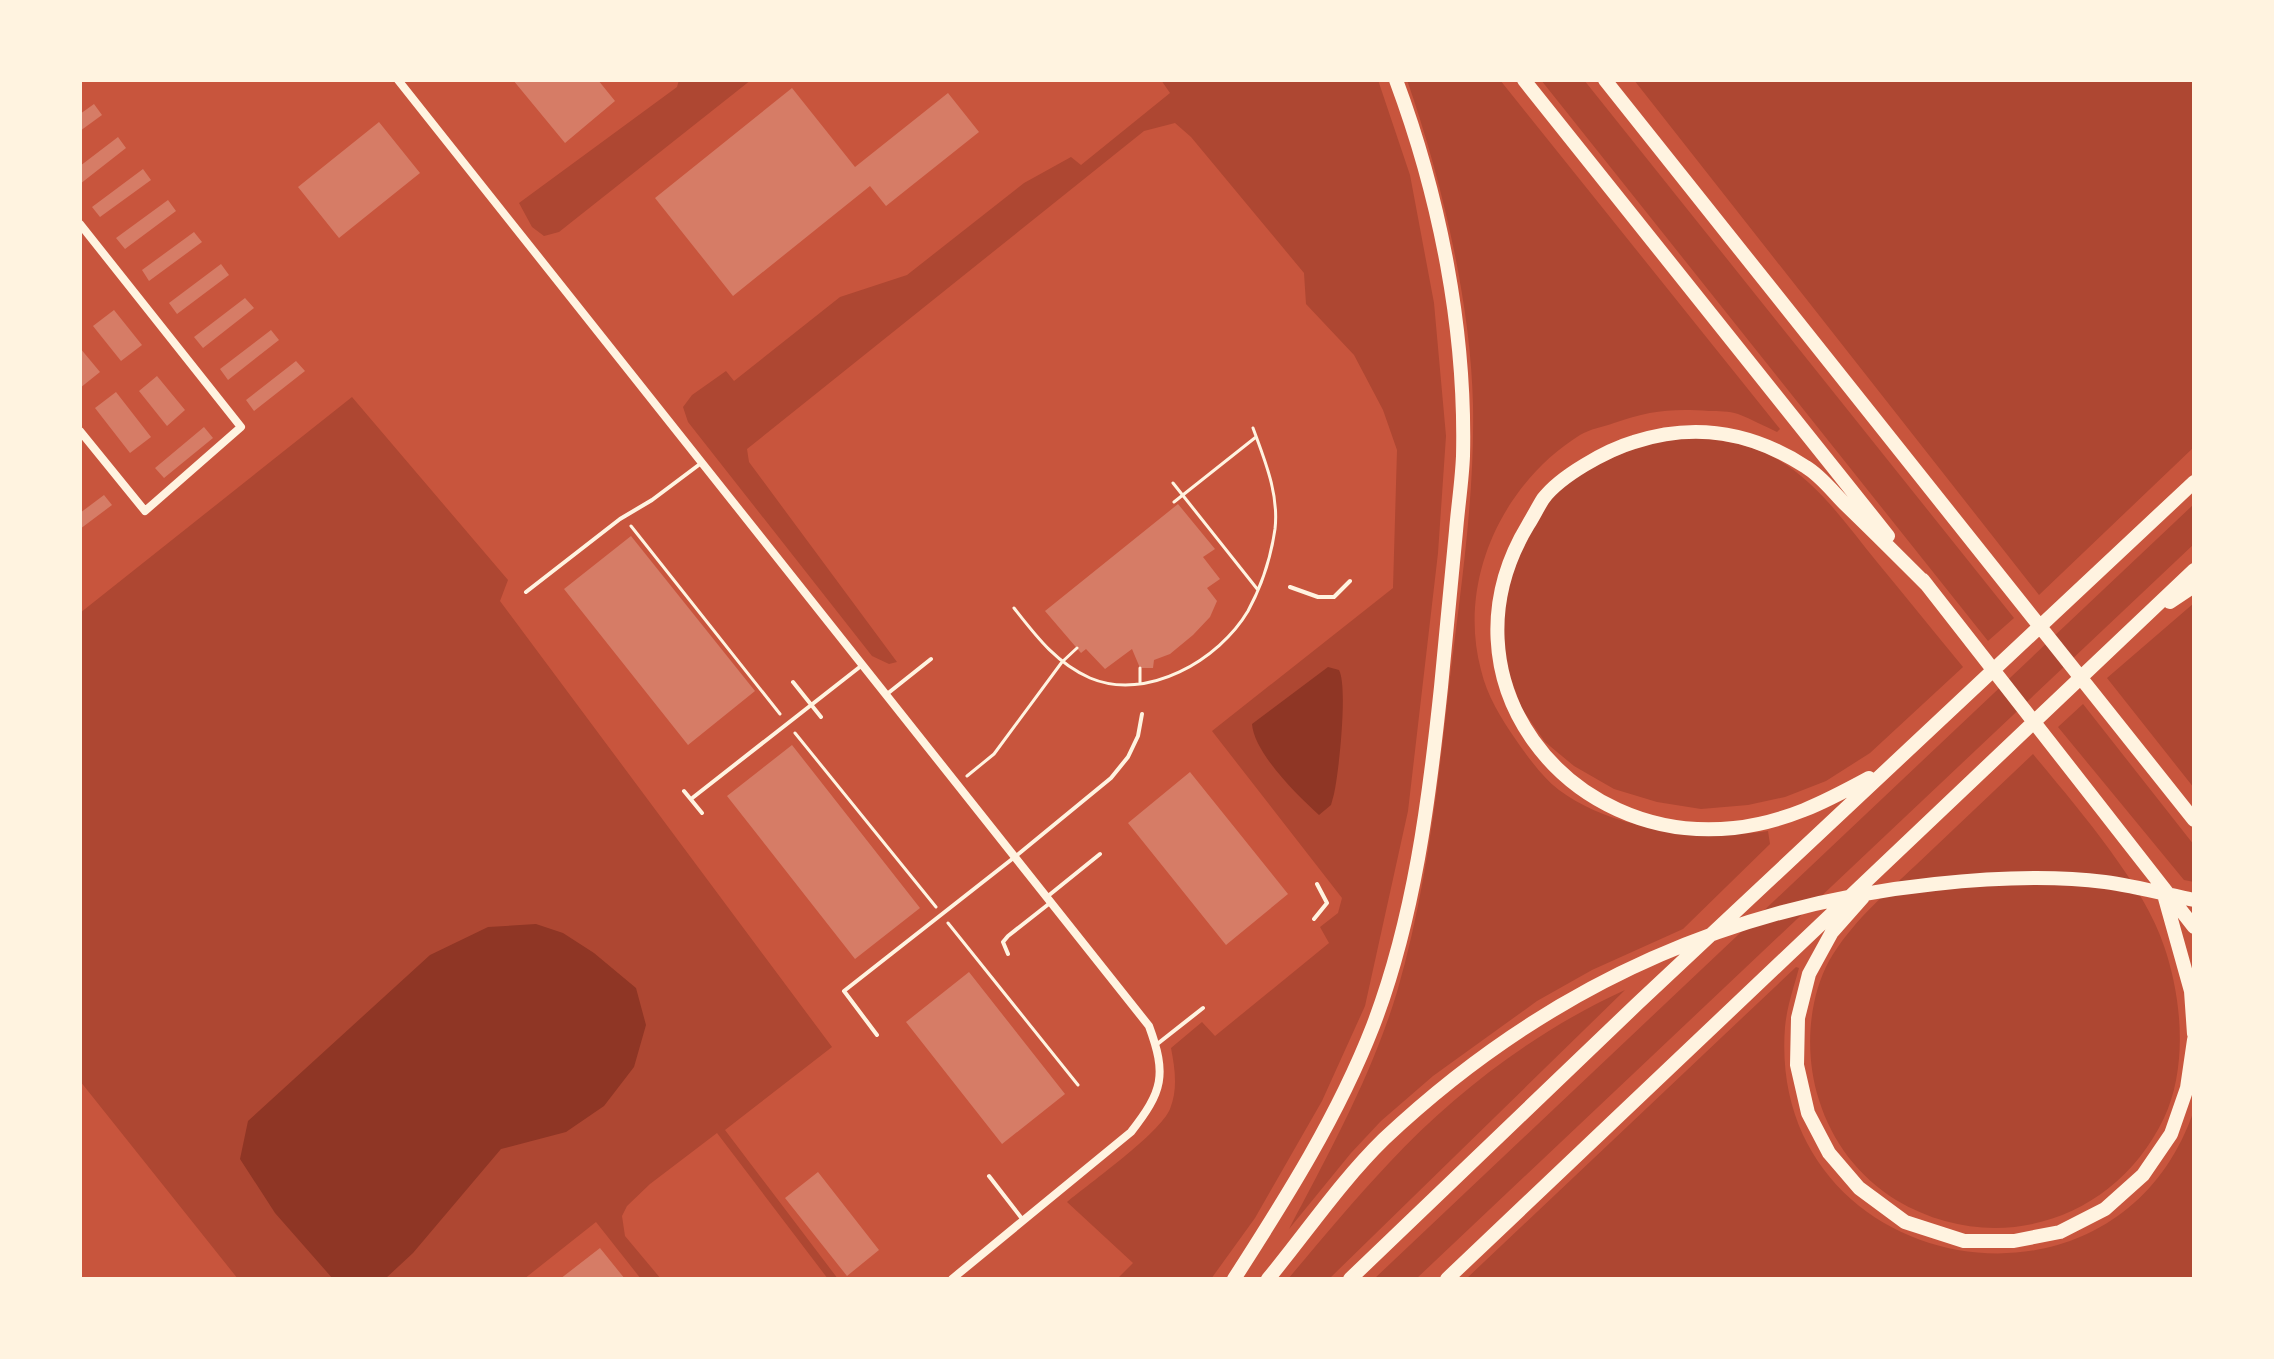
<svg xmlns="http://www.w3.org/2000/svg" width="2274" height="1359" viewBox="0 0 2274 1359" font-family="Barlow,sans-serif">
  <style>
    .green { fill: #ae4732 }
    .water { fill: #8f3625 }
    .building { fill: #d67c66 }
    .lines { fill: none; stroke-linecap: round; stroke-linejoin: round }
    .path { stroke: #fff3e0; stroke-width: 3 }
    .service { stroke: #fff3e0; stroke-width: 4 }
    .minor { stroke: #fff3e0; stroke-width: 8 }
    .motorway { stroke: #fff3e0; stroke-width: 14 }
  </style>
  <rect width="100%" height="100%" fill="#c8553d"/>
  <!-- green -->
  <path class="green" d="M679 80H751L559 232 544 236 532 227 519 203 677 87Z
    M1161 80H1378L1410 175 1434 303 1446 436 1438 553 1408 811 1365 1006 1322 1101 1255 1218 1211 1279H1117L1133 1263 1067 1202C1090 1183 1160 1133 1170 1109 1178 1089 1175 1069 1171 1048L1202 1022 1215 1036 1329 943 1320 927 1338 913 1342 898 1212 731 1393 588 1397 450 1383 410 1354 355 1306 304 1304 273 1191 137 1175 123 1144 131 747 449 749 462 897 662 889 664 872 656 688 422 683 407 692 395 726 371 734 381 840 297 907 275 1024 183 1071 157 1081 165 1170 93Z
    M1407 80H1500L1780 429 1777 432C1764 426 1751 419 1738 414 1729 411 1718 411 1709 411 1673 408 1647 411 1614 423 1603 427 1590 429 1580 435 1503 483 1457 580 1481 670 1487 696 1501 718 1516 740 1528 757 1542 777 1559 790 1612 830 1704 841 1768 831L1770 844 1683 929 1592 970 1537 1001 1433 1076 1381 1121 1351 1153 1289 1229C1329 1153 1372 1075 1397 992 1425 896 1437 795 1448 695 1459 599 1475 502 1473 405 1471 303 1441 177 1407 80Z
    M1541 80H1584L2014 618 1988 641Z
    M1634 80H2194V447L2039 595Z
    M352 397 508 580 500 601 832 1047 725 1130 838 1279H828L717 1133 650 1184 627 1206 622 1216 625 1236 661 1279H641L596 1222 524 1279H238L80 1081V613Z
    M1667 435C1700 438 1732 439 1763 452 1813 474 1844 522 1877 562 1906 597 1934 632 1963 667L1870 753 1826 781 1785 797 1748 805 1701 809 1657 802 1614 789 1574 766 1545 742 1522 709 1507 668 1501 632 1516 546 1566 477Z
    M2194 504V544L1416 1279H1374Z
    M2194 603V788L2107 678Z
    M2083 704 2194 845V882L2184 880 2058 727Z
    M2033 754C2075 805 2144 884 2164 946 2182 998 2188 1067 2164 1118 2115 1221 1995 1259 1896 1200 1859 1177 1832 1142 1819 1100 1805 1057 1807 1002 1829 961 1851 923 1884 895 1916 865 1955 828 1994 791 2033 754Z
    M1796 967 1799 968C1794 987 1787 1006 1785 1027 1766 1274 2115 1344 2194 1110V1279H1466Z
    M1625 990 1329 1279H1288C1321 1240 1354 1200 1389 1163 1454 1093 1537 1030 1625 990Z"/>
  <!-- water -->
  <path class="water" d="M1328 667 1339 670C1348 686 1339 772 1334 794L1331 805 1319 815C1298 796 1254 753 1252 724Z
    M536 924 563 933 594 953 636 988 646 1025 634 1067 604 1106 566 1132 501 1149 413 1253 385 1279H333L275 1213 240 1159 248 1121 430 955 488 927Z"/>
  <!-- building -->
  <path class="building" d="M513 80H598L615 101 565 143Z
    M792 88 855 167 948 93 979 132 886 206 870 186 733 296 655 198Z
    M94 104 102 115 80 131V114Z
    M379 122 420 173 339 238 298 187Z
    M118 137 126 148 80 184V166Z
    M143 169 151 180 100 217 92 207Z
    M168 200 176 211 125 249 116 238Z
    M194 232 202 242 149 281 142 270Z
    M221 264 229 275 177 314 169 303Z
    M245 298 254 308 203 348 194 337Z
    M114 310 142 345 121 361 93 326Z
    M271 330 279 340 228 380 220 369Z
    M80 348 100 372 80 388Z
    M296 361 305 371 254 411 246 400Z
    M157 376 185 410 167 426 139 391Z
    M116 392 151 437 130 453 95 408Z
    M204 427 213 438 164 478 155 468Z
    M104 495 112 505 80 529V513Z
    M1178 504 1215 549 1203 557 1220 579 1207 588 1217 601 1210 617 1193 635 1170 654 1154 660 1153 668H1140L1132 649 1105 669 1086 649 1081 653 1045 611Z
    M631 536 755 691 688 745 564 589Z
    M792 745 920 908 855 959 727 796Z
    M1190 772 1288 894 1226 945 1128 823Z
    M969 972 1065 1094 1002 1144 906 1022Z
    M818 1172 879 1250 847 1276 785 1198Z
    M600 1248 625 1279H560Z"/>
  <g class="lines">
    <!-- path -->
    <path class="path" d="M1173 483 1258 590
      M1174 502 1256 437
      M631 526 780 714
      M1014 608C1036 636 1056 663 1090 678 1147 702 1219 660 1248 611 1261 587 1271 557 1275 529 1279 494 1265 461 1253 428
      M1140 683V668
      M795 733 936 907
      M967 776 994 754 1062 662 1077 648
      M948 923 1078 1085"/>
    <!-- service -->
    <path class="service" d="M1290 587 1318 597H1334L1350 581
      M526 592 620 519 652 500 700 464
      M793 682 821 717
      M887 694 931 659
      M684 791 702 813
      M691 799 861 666
      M1048 896 1100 854
      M1314 919 1327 903 1317 884
      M1008 954 1003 942 1008 936 1050 903
      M877 1035 844 991 1016 856 1111 778 1128 757 1138 736 1142 714
      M1156 1045 1203 1008
      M989 1176 1023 1220"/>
    <!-- minor -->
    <path class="minor" d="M398 80 1149 1026C1167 1075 1163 1091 1131 1132L952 1279
      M80 224 241 427 145 511 80 431"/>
    <!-- motorway -->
    <path class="motorway" d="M1524 80 1888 536
      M1605 80 2194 820
      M1923 580 2194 927
      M2170 602 2194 586
      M1869 778C1823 803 1786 822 1734 828 1565 846 1436 677 1528 525 1533 517 1538 507 1543 499 1560 476 1607 450 1634 442 1696 422 1752 432 1806 467 1821 476 1833 492 1845 504 1873 531 1900 558 1927 585
      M1863 897 1832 932 1809 974 1798 1018 1797 1065 1808 1113 1829 1153 1859 1188 1905 1222 1964 1241H2014L2060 1232 2105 1209 2143 1175 2171 1134 2187 1088 2194 1040
      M2165 898 2191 991 2194 1034
      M1234 1279C1286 1198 1338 1116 1373 1026 1414 919 1429 801 1441 687 1446 635 1451 583 1456 531 1458 506 1462 481 1463 456 1466 330 1440 198 1396 80
      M1268 1279C1306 1233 1341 1181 1384 1139 1540 992 1722 906 1935 884 1991 878 2049 875 2105 882 2134 886 2165 894 2194 900
      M1350 1279 1637 1004 2194 482
      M1447 1279 2194 570"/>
  </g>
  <!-- border -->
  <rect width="2274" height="1359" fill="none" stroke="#fff3e0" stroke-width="164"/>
</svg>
